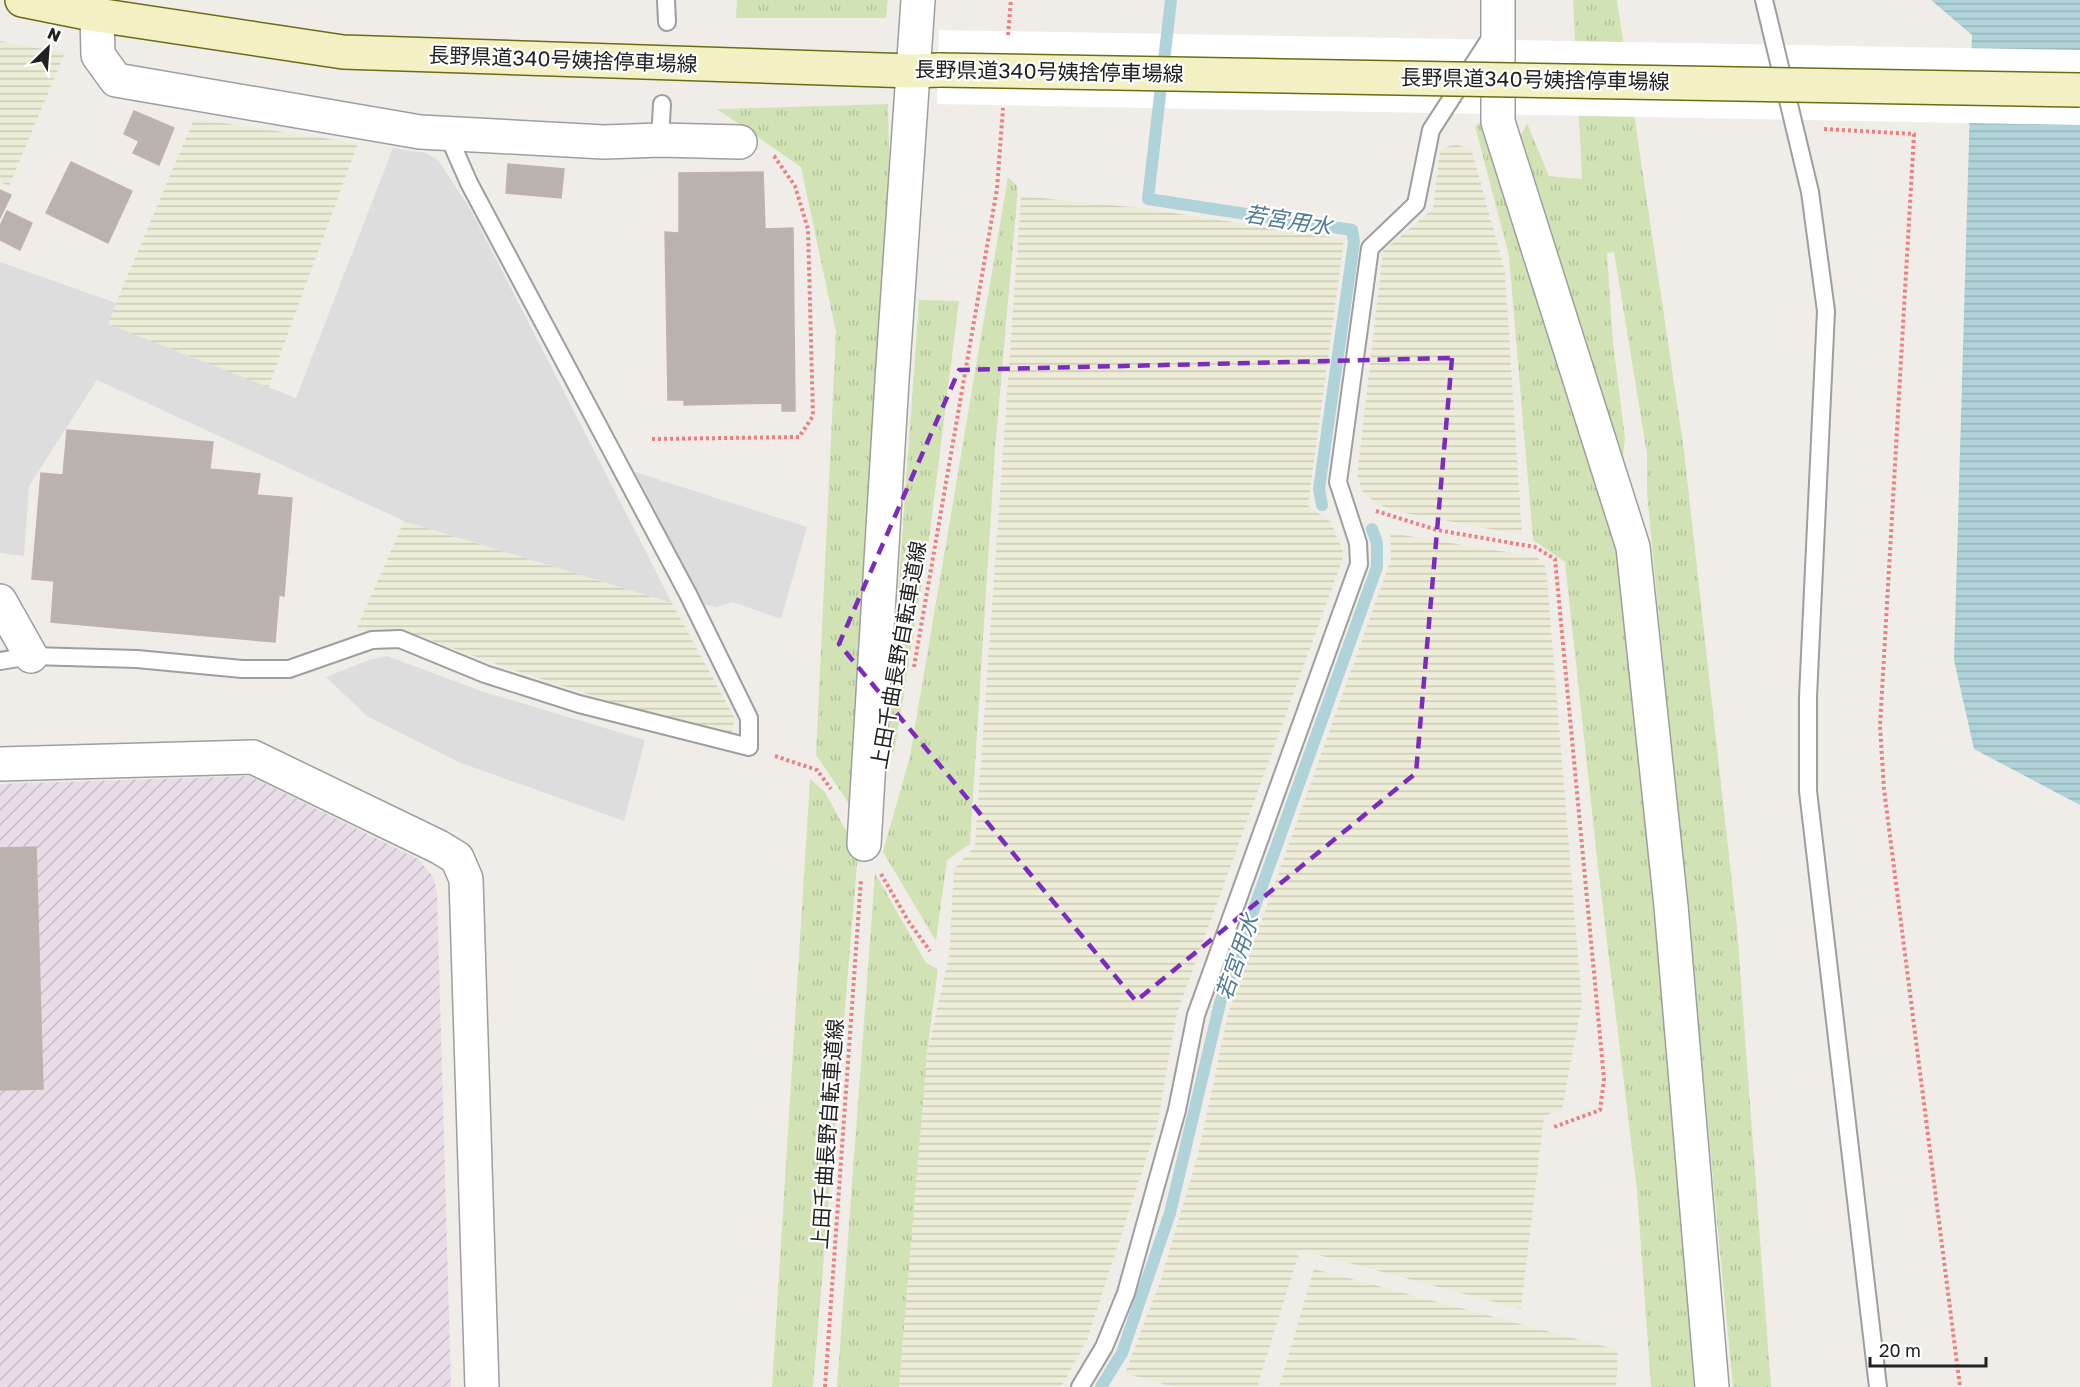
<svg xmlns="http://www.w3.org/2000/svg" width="2080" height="1387" viewBox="0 0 2080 1387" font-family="'Golos Text','Noto Sans JP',sans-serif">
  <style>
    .industrial { fill: url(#industrial-furrows) }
    .farmland { fill: url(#farmland-rules) }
    .grass { fill: url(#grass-tufts) }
    .parking { fill: #ddd }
    .water { fill: url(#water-rules) }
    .pier { fill: #fff }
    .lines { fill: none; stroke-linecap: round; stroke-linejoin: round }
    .stream { stroke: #afd3d8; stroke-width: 12 }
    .building { fill: #b9b2af; stroke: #c0b3ad; stroke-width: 1.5 }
    .service-casing { stroke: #9e9e9e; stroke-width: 20 }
    .minor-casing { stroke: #9e9e9e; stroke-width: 36 }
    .secondary-casing { stroke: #6c6d13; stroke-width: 36 }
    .path { stroke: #ea8180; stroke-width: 4; stroke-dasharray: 3 3; stroke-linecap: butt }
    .service { stroke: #fff; stroke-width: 16 }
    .minor { stroke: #fff; stroke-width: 33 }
    .secondary { stroke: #f3f0c4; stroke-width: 33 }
    .secondary-bridge-casing { stroke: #6c6d13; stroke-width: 36; stroke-linecap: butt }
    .secondary-bridge { stroke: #f3f0c4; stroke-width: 33 }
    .marked { fill: none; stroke: #7b2cbf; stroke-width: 4.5; stroke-dasharray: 12 8; stroke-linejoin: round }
    .labels { text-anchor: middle; stroke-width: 4.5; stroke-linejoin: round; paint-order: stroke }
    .street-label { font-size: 21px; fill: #212121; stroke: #fff }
    .water-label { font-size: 22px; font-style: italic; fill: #517b97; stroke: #fff }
  </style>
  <defs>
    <pattern id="industrial-furrows" width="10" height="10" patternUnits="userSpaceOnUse" patternTransform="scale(1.5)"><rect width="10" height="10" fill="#e8dce7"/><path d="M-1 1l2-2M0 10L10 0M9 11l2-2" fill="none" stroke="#c7bcc6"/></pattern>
    <pattern id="farmland-rules" width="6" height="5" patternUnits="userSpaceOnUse" patternTransform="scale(1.5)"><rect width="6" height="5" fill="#ececd7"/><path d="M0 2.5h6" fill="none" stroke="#cacab8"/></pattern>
    <pattern id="grass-tufts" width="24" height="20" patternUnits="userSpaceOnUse" patternTransform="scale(1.5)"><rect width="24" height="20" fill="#d1e3b5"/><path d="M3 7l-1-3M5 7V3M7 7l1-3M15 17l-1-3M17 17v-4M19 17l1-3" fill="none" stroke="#b3c29b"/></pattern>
    <pattern id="water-rules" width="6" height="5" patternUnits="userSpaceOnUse" patternTransform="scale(1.5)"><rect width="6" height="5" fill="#afd3d8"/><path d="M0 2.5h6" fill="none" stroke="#96b5b9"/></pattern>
  </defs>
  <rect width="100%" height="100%" fill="#f0ede9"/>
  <!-- industrial -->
  <path class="industrial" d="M250 776 418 859 434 878 437 893 451 1387H0V784Z"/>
  <!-- farmland -->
  <path class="farmland" d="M0 41 65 53 9 186 0 182Z
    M194 119 358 143 268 388 107 324Z
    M1456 144 1472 151 1505 272 1522 535 1406 513 1382 506 1364 494 1357 477 1383 251 1433 209 1440 149Z
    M1021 196 1141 208 1344 239 1308 506 1331 522 1344 555 1177 1013 1157 1126 1087 1340 1061 1387H899L926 1058 949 956 954 869 975 846Z
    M404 521 672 603 735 719 731 733 628 707 507 668 403 630 355 632Z
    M1390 533 1537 557 1546 567 1582 1004 1562 1109 1544 1116 1521 1309 1300 1250 1257 1387H1174L1125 1373 1160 1282 1198 1155 1228 1014 1391 559Z
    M1314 1269 1618 1350 1616 1387H1279Z"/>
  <!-- grass -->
  <path class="grass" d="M737 0H888L886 18H736Z
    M1573 0H1617L1684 450 1737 928 1771 1387H1733L1647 493V454L1614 252 1607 253 1613 343 1625 438 1620 482 1544 211 1517 144 1527 123 1549 176 1582 179Z
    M888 104 890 198 856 814 816 755 836 332 801 167 717 109Z
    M1481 122 1623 565 1696 1387H1651L1637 1191 1598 867 1565 562 1533 540 1509 256 1475 126Z
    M1008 177 1018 187 995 450 970 844 947 860 936 941 883 852 910 756Z
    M919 300 959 301 929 539 894 753 887 749Z
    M810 779 825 792 858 853 813 1387H772Z
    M875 873 926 963 938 969 927 1053 899 1387H837Z"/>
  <!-- parking -->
  <path class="parking" d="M393 148 426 153 438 160 472 212 672 603 404 521 97 380 29 486 24 556 0 553V262L116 303 108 324 296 398Z
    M635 472 807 527 781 619 733 602 716 607 703 604Z
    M387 656 481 691 645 740 624 821 461 763 367 716 326 677 369 660Z"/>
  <!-- water -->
  <path class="water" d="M1931 0H2080V805L1974 749 1954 660 1972 35Z"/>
  <!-- pier -->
  <path class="pier" d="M939 30 2080 50V125L937 104Z"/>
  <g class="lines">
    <!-- stream -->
    <path class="stream" d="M1171 0 1148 199 1352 230 1354 242 1319 489 1322 505
      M1101 1387 1122 1353 1170 1213 1220 1003 1377 567V543L1372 529"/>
  </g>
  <!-- building -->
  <path class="building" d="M134 111 174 128 159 165 133 153 139 141 124 134Z
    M71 162 132 191 108 243 46 213Z
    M508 164 564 169 561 198 506 193Z
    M763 172 765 229 793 228 795 411H782V403L684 405V400H668L665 232 679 233V173Z
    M0 190 11 195 0 218Z
    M7 211 32 223 20 250 0 240V226Z
    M67 430 213 442 210 469 260 474 257 495 292 498 284 596 279 595 275 642 51 622 54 581 32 579 41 473 63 475Z
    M36 847 43 1089 0 1090V848Z"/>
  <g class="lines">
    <defs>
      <path id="service" d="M666 0 667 22
        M1764 0 1810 192 1826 311 1808 697V791L1878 1387
        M660 140 662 104
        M0 661 31 656 137 659 242 669H289L372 640 400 639 485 674 579 704 749 747V718L688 594 469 183 447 133
        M1080 1387 1104 1347 1126 1293 1177 1110 1196 1015 1359 564 1358 543 1338 482 1370 248 1416 204 1431 130 1493 34"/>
      <path id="minor" d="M1498 0V122L1633 547 1671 906 1712 1387
        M97 15 98 55 116 80 420 132 604 142 660 140 740 142
        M0 601 31 656
        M0 764 253 757 439 847 457 858 466 879 482 1387
        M864 844 892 380 918 0"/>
      <path id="secondary" d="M22 0 97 15 343 52 912 71 940 70"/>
    </defs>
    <!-- service casing -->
    <use href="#service" class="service-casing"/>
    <!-- minor casing -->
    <use href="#minor" class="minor-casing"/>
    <!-- secondary casing -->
    <use href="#secondary" class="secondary-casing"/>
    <!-- path -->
    <path class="path" d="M1008 35 1011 0
      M1824 129 1914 134 1880 726 1884 789 1960 1387
      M652 439 799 437 813 416 808 229 795 186 774 156 772 155
      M1376 511 1437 530 1535 547 1555 559 1604 1079 1600 1110 1554 1127
      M914 667 997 189 1003 108
      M775 756 817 770 831 789
      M881 874 909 922 930 951
      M825 1387 861 879"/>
    <!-- service -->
    <use href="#service" class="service"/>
    <!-- minor -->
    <use href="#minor" class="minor"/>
    <!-- secondary -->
    <use href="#secondary" class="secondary"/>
    <defs>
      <path id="secondary-bridge" d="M940 70 2080 90"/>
    </defs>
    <!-- secondary-bridge casing -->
    <use href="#secondary-bridge" class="secondary-bridge-casing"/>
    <!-- secondary-bridge -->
    <use href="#secondary-bridge" class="secondary-bridge"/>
  </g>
  <!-- marked area -->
  <path class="marked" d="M1452 358 1416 773 1136 1001 839 644 959 370Z"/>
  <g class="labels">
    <!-- street labels -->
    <g class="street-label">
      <text transform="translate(563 60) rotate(2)" y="7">長野県道340号姨捨停車場線</text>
      <text transform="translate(1049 72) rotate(1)" y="7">長野県道340号姨捨停車場線</text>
      <text transform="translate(1535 80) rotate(1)" y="7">長野県道340号姨捨停車場線</text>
      <text transform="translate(899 655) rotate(-80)" y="7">上田千曲長野自転車道線</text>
      <text transform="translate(828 1134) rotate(-86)" y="7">上田千曲長野自転車道線</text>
    </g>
    <!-- water labels -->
    <g class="water-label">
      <text transform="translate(1288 220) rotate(9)" y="8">若宮用水</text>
      <text transform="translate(1237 957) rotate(-71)" y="8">若宮用水</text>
    </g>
  </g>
  <!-- north arrow -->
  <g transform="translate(48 48) rotate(25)" stroke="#ffffff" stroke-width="4.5" paint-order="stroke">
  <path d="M0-4.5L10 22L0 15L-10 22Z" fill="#212121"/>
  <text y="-9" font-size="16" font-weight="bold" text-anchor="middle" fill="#212121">N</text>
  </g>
  <!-- scale -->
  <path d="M1870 1357v9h116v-9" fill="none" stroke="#212121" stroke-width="3"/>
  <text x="1879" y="1357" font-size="18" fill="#212121" stroke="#ffffff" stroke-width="4.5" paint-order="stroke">20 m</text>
</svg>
